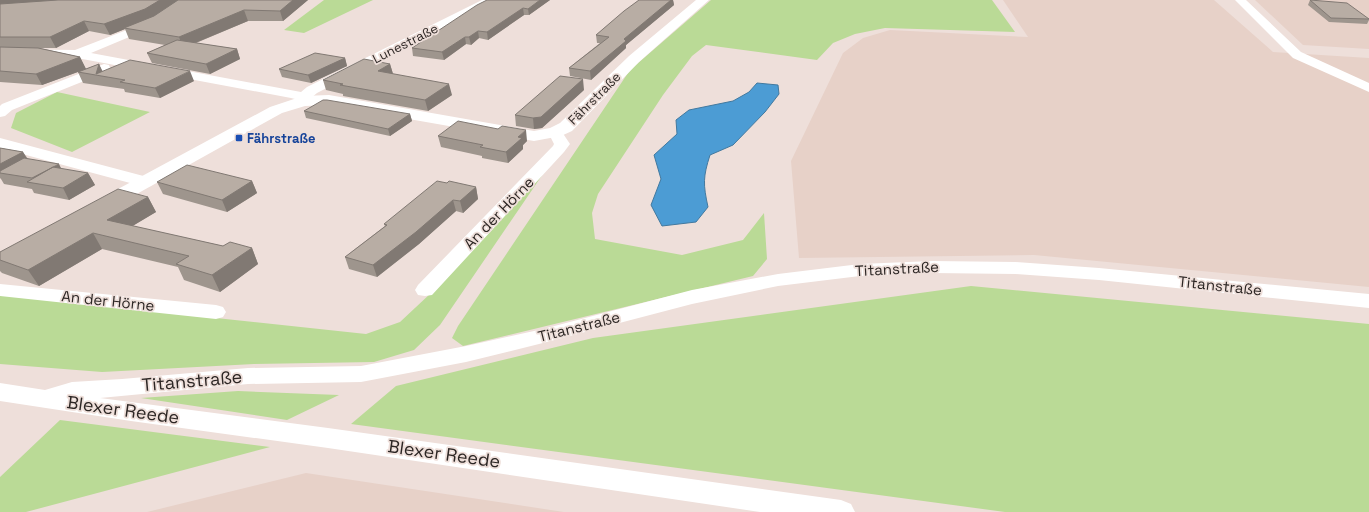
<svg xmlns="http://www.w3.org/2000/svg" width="1369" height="512" viewBox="0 0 1369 512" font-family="'Space Grotesk',sans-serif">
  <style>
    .built { fill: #e7d1c8 }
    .green { fill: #bada96 }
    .water { fill: #4c9cd4; stroke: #42799f }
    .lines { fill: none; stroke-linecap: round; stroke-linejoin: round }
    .minor { fill: #fff; fill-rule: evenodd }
    .tertiary { fill: #fff; fill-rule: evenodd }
    .wall { fill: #9e958d }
    .shaded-wall { fill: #817973 }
    .building { fill: #b8ada4; stroke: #817973 }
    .transit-dot { fill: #1a4fb4; stroke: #eedfda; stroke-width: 1.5 }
    .labels { text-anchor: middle; stroke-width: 3.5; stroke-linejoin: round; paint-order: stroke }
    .far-street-label { font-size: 13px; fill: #2c2624; stroke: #eedfda }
    .far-transit-label { font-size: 13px; font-weight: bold; fill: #164399; stroke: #eedfda; text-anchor: start }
    .street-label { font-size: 15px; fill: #2c2624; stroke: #eedfda }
    .near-street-label { font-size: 18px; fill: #2c2624; stroke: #eedfda }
  </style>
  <rect width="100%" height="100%" fill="#eedfda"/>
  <!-- built -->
  <path class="built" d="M1003 0H1214L1273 52 1369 58V287L1034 255 799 258 791 161 843 53 863 38 890 30 1028 37Z
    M1255 0H1369V49L1303 45Z
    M306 473 564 512H147Z"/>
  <!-- green -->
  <path class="green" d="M324 0H373L304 33 284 30Z
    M711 0H992L1015 32 885 28 855 34 833 43 817 60 706 45 692 56 663 95 598 194 592 213 595 239 682 255 743 240 764 213 767 259 753 276 463 346 452 338 458 326 630 70Z
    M57 92 150 112 72 152 11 128 16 113Z
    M545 171 440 325 414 350 374 362 254 364 102 372 0 364V295L366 334 400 322 431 293Z
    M971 286 1369 324V512H1005L351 424 396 386 593 338Z
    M238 391 339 395 287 420 141 398Z
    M60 420 270 447 26 512H0V477Z"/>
  <!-- water -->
  <path class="water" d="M757 83 778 85 779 94 765 112 733 145 710 155C703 177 703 184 708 207L696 222 662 226 651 205 661 179 654 155 677 134 676 120 689 110 733 101 749 92Z"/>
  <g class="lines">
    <!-- minor -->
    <path class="minor" d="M183 0H195L158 25 91 53 301 92 307 87 482 0H495L494 2 317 93 311 98 308 104 303 105 298 104 295 99 291 98 77 58 0 57V49L75 50 150 21Z
      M1235 0H1246L1301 52 1369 83V92L1293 58Z
      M104 64 109 65 110 68 109 71 12 110 5 116 0 117V106L2 104Z
      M555 128 560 129 570 144 564 152 432 295 425 296 418 295 415 290 418 285 553 146 554 144 548 132 550 129Z
      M0 138 151 178 153 182 151 186 145 187 0 148Z
      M932 261 1016 262 1099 268 1369 294V308L1099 280 1016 274 932 273 860 276 778 286 692 304 543 343 466 362 361 382 248 384 100 398 328 428 841 500 851 504 855 512H760L328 448 131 421 0 401V383L45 390 72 382 122 379 248 368 361 366 466 346 543 329 692 290 778 274 860 264Z
      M0 284 216 305 223 307 226 312 223 317 216 319 0 296Z"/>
    <!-- tertiary -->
    <path class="tertiary" d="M696 0H709L639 62 572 131 561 136 534 141 329 105 305 106 282 113 108 210 101 212 94 210 91 206 94 202 270 107 303 96 329 95 534 131 550 128 560 123 629 56Z"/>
  </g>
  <!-- wall -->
  <path class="wall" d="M0 0H308L283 21H248L196 43 237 49 240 59 210 74 152 63 147 53 165 45 129 39 125 29 110 35 89 31 56 48H40L80 57 86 69 42 85 0 82Z
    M487 0H550L529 15H524L488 40 479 38 471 45 466 44 444 60 413 56 412 48Z
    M639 0H673L674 5 626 45V48L591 80 570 76 569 68 600 43H597L596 35Z
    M1310 0 1369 19V20L1367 24 1329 22 1308 5Z
    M345 58 347 66 311 83 282 77 279 69Z
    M99 64 102 72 194 81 160 98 125 92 124 89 83 83 78 72Z
    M390 64 393 74 452 95 428 111 343 96V94L326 90 323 80Z
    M584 90 542 128 534 129 516 126 515 115Z
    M304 111 410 114 412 121 390 136 306 118Z
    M438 136 527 141 523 145V149L508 163 482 158V156L441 147Z
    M0 148 23 152 28 159 61 169 88 173 95 185 69 200 34 193 32 189 4 184 1 179 0 178Z
    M252 181 257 193 227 212 163 194 157 182Z
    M476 187 478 199 463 213 456 211 419 244 377 277 349 269 345 257 385 226 384 224Z
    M148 197 156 212 132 226 223 246 252 248 258 264 220 292 184 280 178 267 102 249 39 286 2 273 0 271V252Z"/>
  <!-- shaded-wall -->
  <path class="shaded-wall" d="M0 0H78L0 5Z
    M160 0H180L149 20 124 28 125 29 110 35 104 24Z
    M293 0H308L283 21 280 11Z
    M540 0H550L529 15 528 9Z
    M671 0H673L674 5 626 45V48L591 80 590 71 624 39Z
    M523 8 524 15 488 40 487 32Z
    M244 10 248 21 183 48 179 37Z
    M84 21 89 31 56 48 50 37Z
    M478 31 479 38 471 45 469 37Z
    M465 37 466 44 444 60 442 52Z
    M237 49 240 59 210 74 206 64Z
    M80 57 86 69 42 85 36 74Z
    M345 58 347 66 311 83 308 75Z
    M99 64 104 74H96Z
    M390 64 393 74 378 71Z
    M190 71 194 81 160 98 155 88Z
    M583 79 584 90 542 128 534 129 533 118Z
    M449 84 452 95 428 111 425 100Z
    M410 114 412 121 390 136 388 129Z
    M526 130 527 141 523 145V149L508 163 506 152 518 137Z
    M23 152 30 164 0 173V164Z
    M59 164 65 176 32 178Z
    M88 173 95 185 69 200 63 188Z
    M252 181 257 193 227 212 222 200Z
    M476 187 478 199 463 213 460 201Z
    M148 197 156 212 116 236 107 220Z
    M453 200 456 211 419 244 377 277 373 265Z
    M93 233 102 249 39 286 28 270Z
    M252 248 258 264 220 292 212 275Z"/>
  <!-- building -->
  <path class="building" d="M58 0H160L145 9 104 24 84 21 50 37H0V4Z
    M178 0H293L280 11 244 10 179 37 124 28 154 16Z
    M487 0H540L528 9 523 8 487 32 478 31 469 37H465L442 52 412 48 477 5Z
    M639 0H671L624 39 626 41 590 71 569 68 609 37 596 35 624 11Z
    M1310 0 1347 3 1369 19 1331 18Z
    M177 40 237 49 206 64 147 53Z
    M0 47 38 48 80 57 36 74 0 71Z
    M315 53 345 58 308 75 279 69Z
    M364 59 390 64 378 71 449 84 425 100 340 85 343 84 323 80Z
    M130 60 190 71 155 88 120 82 125 80 78 72 99 64 96 74Z
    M560 76 583 79 541 117 533 118 515 115Z
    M323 100H327L410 114 388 129 304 111Z
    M458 121 498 129 502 126 526 130 518 137 522 138 506 152 480 147 483 145 438 136Z
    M0 148 23 152 0 164Z
    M24 158 59 164 32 178 0 173V171Z
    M187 165 252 181 222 200 157 182Z
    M53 167 88 173 63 188 27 182Z
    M437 181 447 183 449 181 476 187 460 201 453 200 416 232 373 265 345 257 387 225 384 224Z
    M118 189 148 197 107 220 223 246 230 242 252 248 212 275 176 264 189 256 93 233 28 270 0 260V252Z"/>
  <!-- markers -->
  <rect class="transit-dot" x="235" y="134" width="8" height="8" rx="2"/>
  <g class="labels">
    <!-- far-street labels -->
    <g class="far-street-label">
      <text transform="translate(405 43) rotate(-27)" y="5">Lunestraße</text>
      <text transform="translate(594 98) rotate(-45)" y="5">Fährstraße</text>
    </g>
    <!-- far-transit labels -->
    <g class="far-transit-label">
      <text x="247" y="143">Fährstraße</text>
    </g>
    <!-- street labels -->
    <g class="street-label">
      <text transform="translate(499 213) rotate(-46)" y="5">An der Hörne</text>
      <text transform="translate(897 269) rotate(-3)" y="5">Titanstraße</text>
      <text transform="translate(1220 286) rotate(6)" y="5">Titanstraße</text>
      <text transform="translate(108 301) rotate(6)" y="5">An der Hörne</text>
      <text transform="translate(579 327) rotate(-14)" y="5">Titanstraße</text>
    </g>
    <!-- near-street labels -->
    <g class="near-street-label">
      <text transform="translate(192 381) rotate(-5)" y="6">Titanstraße</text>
      <text transform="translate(123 410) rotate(8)" y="6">Blexer Reede</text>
      <text transform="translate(444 454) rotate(8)" y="6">Blexer Reede</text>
    </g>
  </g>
</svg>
